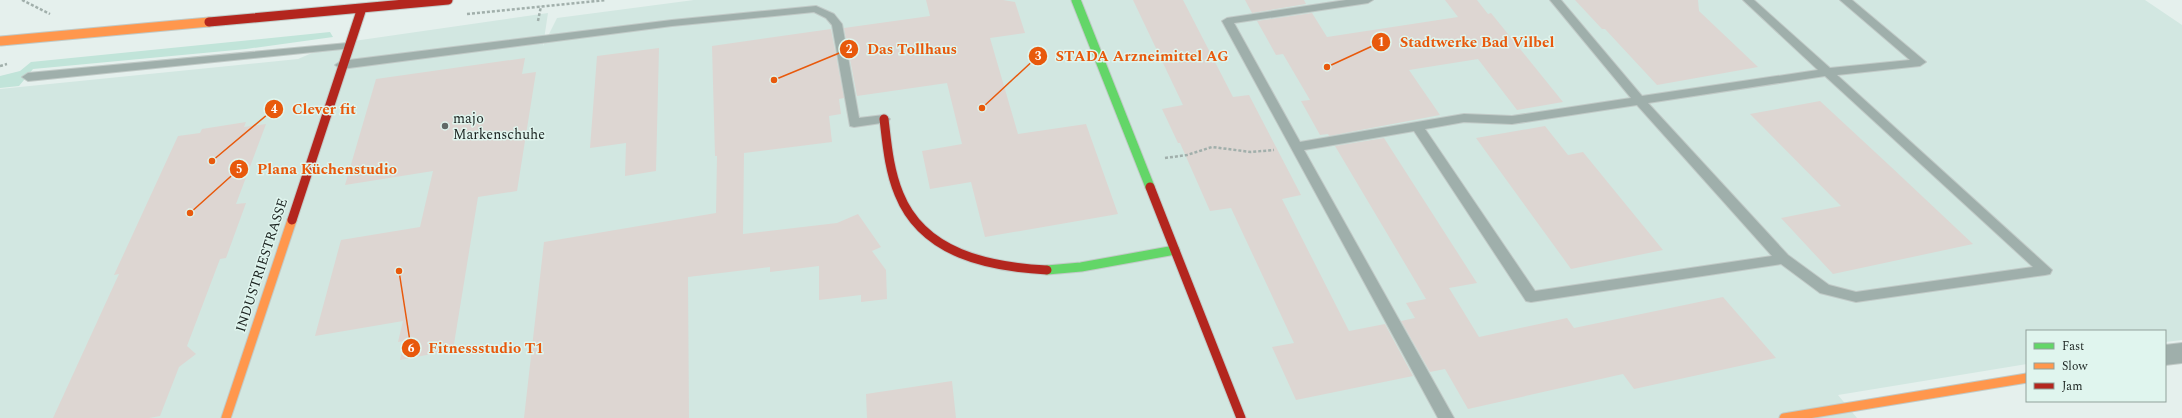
<svg xmlns="http://www.w3.org/2000/svg" width="2182" height="418" viewBox="0 0 2182 418" font-family="Spectral,serif">
  <style>
    .built { fill: #d2e7e1 }
    .green { fill: #c1e4d9 }
    .building { fill: #ddd6d2 }
    .lines { fill: none; stroke-linecap: round; stroke-linejoin: round }
    .lane-casing { stroke: #c1cac7; stroke-width: 2 }
    .street-casing { stroke: #c1cac7; stroke-width: 2 }
    .fast-casing { stroke: #c1cac7; stroke-width: 11 }
    .slow-casing { stroke: #c1cac7; stroke-width: 11 }
    .jam-casing { stroke: #c1cac7; stroke-width: 11 }
    .path { stroke: #a1afab; stroke-width: 2.5; stroke-dasharray: 3 2; stroke-linecap: butt }
    .lane { fill: #9fafab; fill-rule: evenodd }
    .street { fill: #9fafab; fill-rule: evenodd }
    .fast { stroke: #63d668; stroke-width: 9 }
    .slow { stroke: #ff974d; stroke-width: 9 }
    .jam { stroke: #b3261e; stroke-width: 9 }
    .poi-dot { fill: #616a67; stroke: #e0f5ee; stroke-width: 1.5 }
    .labels { text-anchor: middle; stroke-width: 3; stroke-linejoin: round; paint-order: stroke }
    .poi-label { font-size: 14px; fill: #1a221f; stroke: #e0f5ee; text-anchor: start }
    .street-label { font-size: 14px; fill: #1a221f; stroke: #e0f5ee }
    .leader { fill: none; stroke: #e8590c; stroke-width: 1.5 }
    .callout-dot { fill: #e8590c; stroke: #e0f5ee; stroke-width: 1.5 }
    .mark-label { font-size: 12px; text-anchor: middle; font-weight: bold; fill: #fff }
    .callout-label { font-size: 15px; text-anchor: middle; font-weight: bold; fill: #e8590c; stroke: #e0f5ee; stroke-width: 3; stroke-linejoin: round; paint-order: stroke }
  </style>
  <rect width="100%" height="100%" fill="#e5f0ed"/>
  <!-- built -->
  <path class="built" d="M694 0H2145L2182 25V340L2165 342V331H2027V364L1838 395 1857 418H0V89L298 59 333 44 548 13 543 46 557 18Z"/>
  <!-- green -->
  <path class="green" d="M330 32 333 37 246 49 33 69 19 86 0 88V76L20 71 31 62Z"/>
  <!-- building -->
  <path class="building" d="M926 0H1003L1015 2 1025 33 990 38 1018 134 1086 124 1118 214 985 237 971 182 930 189 922 151 962 144 947 83 857 96 844 28 930 16Z
    M1133 0H1183L1233 97 1249 95 1301 195 1282 199 1349 331 1385 324 1413 376 1296 400 1272 347 1294 343 1231 208 1210 211 1180 143H1178L1162 109 1183 105Z
    M1245 0H1304L1306 4 1252 13Z
    M1445 0H1477L1488 14 1491 13 1563 102 1517 110 1478 59 1409 70 1440 115 1329 136 1328 134 1320 135 1301 101 1310 100 1283 54 1276 55 1257 21 1312 13 1327 37 1458 17Z
    M1575 0H1698L1699 11 1758 67 1657 85 1605 29H1602Z
    M831 29 844 98 839 99 841 114 829 116 832 142 744 153 743 234 837 223 858 214 881 247 872 251 886 270 887 299 861 302V295L819 300V266L770 272V267L688 277 689 418H524L544 242 716 213 717 156H715L712 46Z
    M659 48 656 171 625 176 626 143 590 148 597 56Z
    M525 58 522 74 536 72 517 191 478 197 453 350 400 360 404 341 398 342 403 321 315 336 341 240 420 227 433 171 345 185 376 79Z
    M1820 101 1889 165 1973 244 1833 274 1781 218 1841 206 1750 114Z
    M246 122 244 127 266 124 236 204 246 203 226 258 220 259 187 346 196 354 179 367 160 416 149 418H53L119 274 114 275 178 136 200 133 202 129Z
    M1545 126 1568 155 1583 152 1663 250 1571 269 1476 138Z
    M1384 138 1477 283 1449 288 1479 337 1567 318 1574 328 1723 297 1776 358 1634 389 1623 374 1468 409 1445 369 1430 372 1401 321 1415 318 1406 303 1426 299 1335 146Z
    M952 381 956 418H867L866 394Z"/>
  <g class="lines">
    <defs>
      <path id="lane" d="M1346 0H1373L1368 3 1234 23 1300 142 1464 114 1512 116 1631 98 1550 0H1561L1642 96 1818 70 1743 0H1754L1830 68 1910 60 1840 0H1852L1926 62 1920 66 1837 75 2052 270 2050 274 2045 275 1856 302 1820 293 1781 264 1531 302 1526 301 1414 131 1304 150 1454 418H1438L1222 21 1227 18ZM1825 76 2033 267 1856 292 1829 285 1788 255 1648 103ZM1637 105 1772 256 1535 291 1425 129 1464 122 1512 124Z
        M816 6 834 14 842 24 859 118 884 115 890 119 888 122 854 127 850 126 832 25 826 18 814 12 672 26 341 69 335 65 341 61 672 20Z
        M348 43 352 44 354 46 352 48 28 81 22 77 28 73Z"/>
      <path id="street" d="M2182 343V363L2165 365V345Z"/>
      <path id="fast" d="M1076 0 1150 187
        M1047 270 1081 267 1175 250"/>
      <path id="slow" d="M1 41 209 22
        M226 418 292 220
        M1784 418 2027 378"/>
      <path id="jam" d="M209 22 448 0
        M884 119C887 144 889 170 899 194 923 254 989 267 1047 270
        M1150 187 1241 418
        M292 220 362 8"/>
    </defs>
    <!-- lane casing -->
    <use href="#lane" class="lane-casing"/>
    <!-- street casing -->
    <use href="#street" class="street-casing"/>
    <!-- fast casing -->
    <use href="#fast" class="fast-casing"/>
    <!-- slow casing -->
    <use href="#slow" class="slow-casing"/>
    <!-- jam casing -->
    <use href="#jam" class="jam-casing"/>
    <!-- path -->
    <path class="path" d="M22 0 50 14
      M467 14 606 0
      M538 21 541 6
      M0 66 7 64
      M1165 158 1187 155 1212 147 1251 152 1274 150"/>
    <!-- lane -->
    <use href="#lane" class="lane"/>
    <!-- street -->
    <use href="#street" class="street"/>
    <!-- fast -->
    <use href="#fast" class="fast"/>
    <!-- slow -->
    <use href="#slow" class="slow"/>
    <!-- jam -->
    <use href="#jam" class="jam"/>
  </g>
  <!-- markers -->
  <circle class="poi-dot" cx="445" cy="126" r="4"/>
  <g class="labels">
    <!-- poi labels -->
    <g class="poi-label">
      <text x="453" y="123">majo<tspan x="453" dy="16">Markenschuhe</tspan></text>
    </g>
    <!-- street labels -->
    <g class="street-label">
      <text transform="translate(261 265) rotate(-72)" y="5">INDUSTRIESTRASSE</text>
    </g>
  </g>
  <!-- callouts -->
  <path class="leader" d="M1327 67L1381 42M774 80L849 49M982 108L1038 56M212 161L274 109M190 213L239 169M399 271L411 348"/>
  <g class="callout-dot">
    <circle cx="1327" cy="67" r="4"/>
    <circle cx="774" cy="80" r="4"/>
    <circle cx="982" cy="108" r="4"/>
    <circle cx="212" cy="161" r="4"/>
    <circle cx="190" cy="213" r="4"/>
    <circle cx="399" cy="271" r="4"/>
    <circle cx="1381" cy="42" r="10"/>
    <circle cx="849" cy="49" r="10"/>
    <circle cx="1038" cy="56" r="10"/>
    <circle cx="274" cy="109" r="10"/>
    <circle cx="239" cy="169" r="10"/>
    <circle cx="411" cy="348" r="10"/>
  </g>
  <g class="mark-label">
    <text x="1381" y="46">1</text>
    <text x="849" y="53">2</text>
    <text x="1038" y="60">3</text>
    <text x="274" y="113">4</text>
    <text x="239" y="173">5</text>
    <text x="411" y="352">6</text>
  </g>
  <g class="callout-label">
    <text x="1477" y="47">Stadtwerke Bad Vilbel</text>
    <text x="912" y="54">Das Tollhaus</text>
    <text x="1142" y="61">STADA Arzneimittel AG</text>
    <text x="324" y="114">Clever fit</text>
    <text x="327" y="174">Plana Küchenstudio</text>
    <text x="486" y="353">Fitnessstudio T1</text>
  </g>
  <!-- legend -->
  <rect x="2026" y="330" width="140" height="72" fill="#e0f5ee" stroke="#91a19b"/>
  <rect x="2034" y="343" width="20" height="6" fill="#63d668" stroke="#91a19b"/>
  <text x="2062" y="350" font-size="12" fill="#1a221f">Fast</text>
  <rect x="2034" y="363" width="20" height="6" fill="#ff974d" stroke="#91a19b"/>
  <text x="2062" y="370" font-size="12" fill="#1a221f">Slow</text>
  <rect x="2034" y="383" width="20" height="6" fill="#b3261e" stroke="#91a19b"/>
  <text x="2062" y="390" font-size="12" fill="#1a221f">Jam</text>
</svg>
